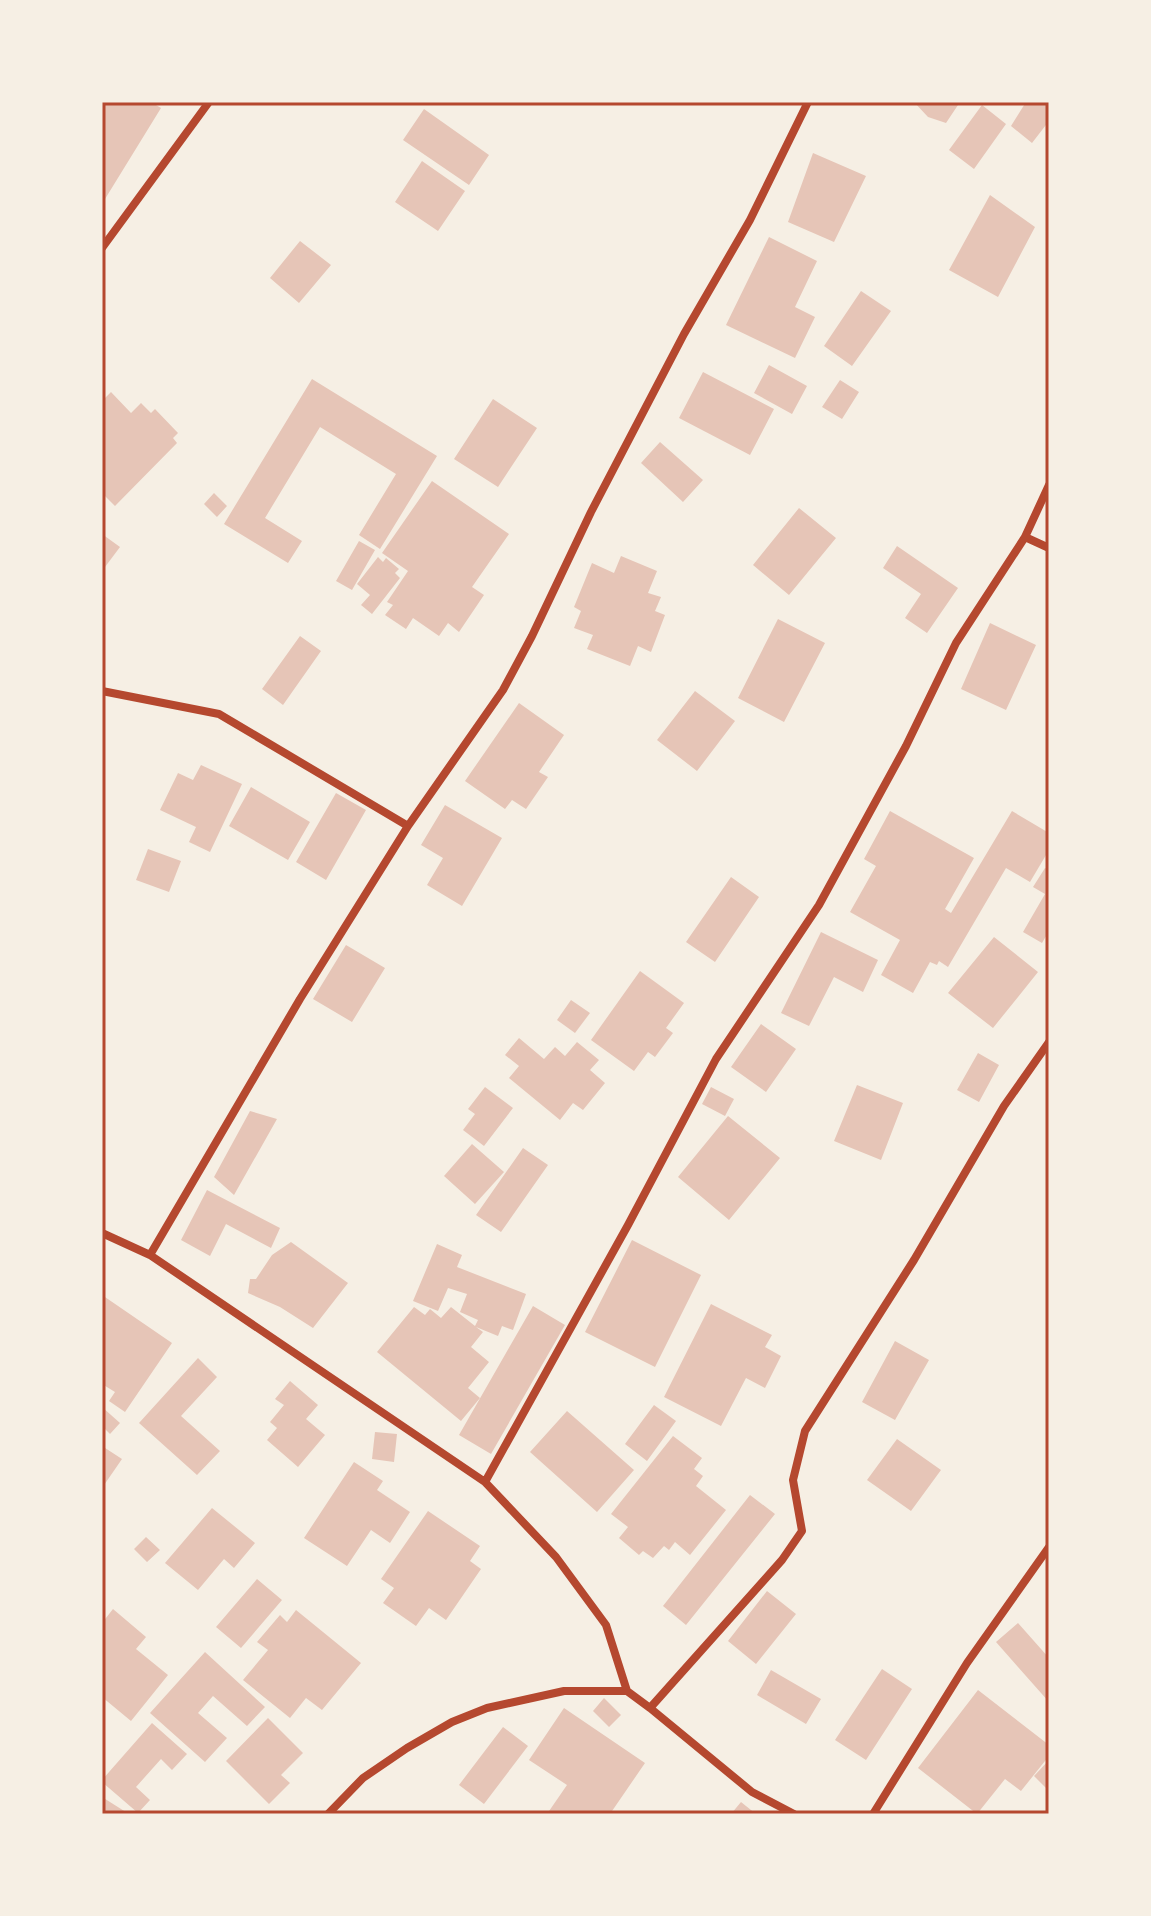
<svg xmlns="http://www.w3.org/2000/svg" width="1151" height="1916" viewBox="0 0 1151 1916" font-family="'PT Sans Narrow',sans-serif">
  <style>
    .building { fill: #e6c5b7 }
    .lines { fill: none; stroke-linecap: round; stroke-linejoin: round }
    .minor { stroke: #b5482f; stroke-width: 8 }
    .neatline { fill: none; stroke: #b5482f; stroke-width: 3 }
  </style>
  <rect width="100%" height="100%" fill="#f6efe4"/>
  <!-- building -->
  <path class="building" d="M102 102H151L161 108 105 199 102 197Z
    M914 102H960L946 123 928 117Z
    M1026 102H1049V121L1032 143 1011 126Z
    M982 105 1006 124 974 169 949 150Z
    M424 109 489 155 469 185 403 140Z
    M813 153 866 176 834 242 788 222Z
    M422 161 465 191 438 231 395 202Z
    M990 195 1035 227 998 297 949 270Z
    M769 237 817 261 795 307 815 317 795 358 726 325Z
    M300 241 331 265 299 303 270 278Z
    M861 291 891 311 852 366 824 346Z
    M769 365 807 386 792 414 754 393Z
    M703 372 774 409 750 455 679 418Z
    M312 379 437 456 380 549 359 535 396 474 320 427 265 518 302 541 288 563 224 524Z
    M840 380 859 392 842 419 822 407Z
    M111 392 131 413 141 403 151 413 155 409 178 433 173 438 177 443 115 506 102 493V401Z
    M493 399 537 428 498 487 454 459Z
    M660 442 703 480 683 502 641 463Z
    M432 481 509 534 472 587 484 595 459 632 448 623 439 636 413 618 406 629 385 615 393 605 387 602 408 571 382 553Z
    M214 493 227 506 217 517 204 504Z
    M799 508 836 538 789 595 753 565Z
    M102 534 120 547 102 571Z
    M359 541 375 550 352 590 336 581Z
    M897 546 958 588 927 633 905 618 921 594 883 568Z
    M621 556 657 571 648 593 661 597 655 611 665 615 651 652 638 646 630 666 587 649 593 635 574 628 581 611 574 607 592 563 614 573Z
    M378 557 383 562 386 558 399 569 395 573 400 578 372 614 361 605 370 595 357 584Z
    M778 619 825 643 784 722 738 698Z
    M990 623 1036 645 1006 710 961 689Z
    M300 636 321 651 283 705 262 689Z
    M695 691 735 721 697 771 657 740Z
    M519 703 564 735 539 772 548 777 526 809 512 800 505 809 465 781Z
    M201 765 242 784 210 852 189 842 196 827 160 810 178 773 193 780Z
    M251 787 310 822 288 860 229 826Z
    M336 793 366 810 326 880 296 862Z
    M445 805 502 838 462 906 427 885 443 858 421 845Z
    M890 811 974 858 945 909 951 913 1012 811 1049 833V850L1030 882 1006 868 948 967 939 961 937 965 930 962 913 993 881 975 900 940 850 912 876 866 864 859Z
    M148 849 181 861 169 892 136 880Z
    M1045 868 1049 870V931L1042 943 1023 932 1045 894 1033 887Z
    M731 877 759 897 715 962 686 942Z
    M821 932 878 960 863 992 834 977 809 1026 781 1013Z
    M994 937 1038 972 993 1028 948 993Z
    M346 945 385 968 352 1022 313 999Z
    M640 971 684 1003 666 1028 673 1033 655 1057 648 1052 634 1071 591 1040Z
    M571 1000 590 1013 575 1033 557 1020Z
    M761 1024 796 1049 766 1092 731 1067Z
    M519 1038 544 1059 555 1047 565 1056 577 1042 599 1060 590 1070 605 1083 583 1110 573 1103 560 1120 509 1078 519 1066 505 1055Z
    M978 1053 999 1065 979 1102 957 1090Z
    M857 1085 903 1103 881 1160 834 1141Z
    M485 1087 513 1108 484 1146 463 1130 475 1114 468 1109Z
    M711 1087 734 1099 725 1116 702 1104Z
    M250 1111 277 1119 234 1195 214 1177Z
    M728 1116 780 1158 729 1220 678 1177Z
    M472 1144 504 1172 475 1204 444 1176Z
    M523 1148 548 1165 501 1232 476 1215Z
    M207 1190 280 1228 271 1248 226 1224 210 1256 181 1240Z
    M632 1240 701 1275 655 1367 585 1332Z
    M291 1242 348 1283 313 1328 280 1307 248 1293 250 1279H256L272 1255Z
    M437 1244 462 1255 457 1267 526 1294 513 1330 502 1326 498 1336 476 1327 483 1332 471 1347 489 1362 468 1388 480 1398 461 1421 377 1352 414 1307 425 1315 430 1309 441 1318 451 1307 475 1326 478 1320 460 1312 467 1294 448 1288 438 1311 413 1301Z
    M102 1295 172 1343 125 1412 109 1401 115 1392 102 1384Z
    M711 1304 772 1335 765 1347 781 1356 765 1388 746 1378 721 1426 664 1397Z
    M533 1306 565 1325 491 1454 459 1435Z
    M895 1341 929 1360 895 1420 862 1402Z
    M198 1358 217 1377 181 1416 220 1451 197 1475 139 1423Z
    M290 1381 318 1405 306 1419 325 1435 298 1467 267 1440 277 1428 270 1422 284 1405 275 1399Z
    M654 1405 676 1421 647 1461 625 1444Z
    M102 1407 120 1423 110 1434 102 1426Z
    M567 1411 634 1470 597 1512 530 1452Z
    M375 1432 397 1434 394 1462 372 1459Z
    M673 1436 702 1458 694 1469 703 1476 696 1486 726 1510 690 1555 675 1542 669 1550 664 1546 653 1558 643 1551 639 1555 619 1538 628 1527 611 1514Z
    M897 1439 941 1470 911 1511 867 1480Z
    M102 1446 122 1459 102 1488Z
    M354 1462 383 1481 377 1490 410 1512 390 1543 371 1530 347 1566 304 1538Z
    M750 1495 775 1514 686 1625 663 1606Z
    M212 1508 255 1543 234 1568 224 1559 198 1590 165 1563Z
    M428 1511 480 1546 470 1561 481 1569 446 1620 429 1608 416 1626 383 1603 394 1588 381 1579Z
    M146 1537 160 1550 147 1562 134 1549Z
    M257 1579 282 1600 241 1648 216 1627Z
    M767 1591 796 1614 756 1664 728 1641Z
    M113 1609 146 1637 136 1649 168 1675 131 1721 102 1697V1623Z
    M296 1610 361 1663 322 1710 306 1698 290 1718 243 1680 268 1650 257 1642 280 1615 287 1622Z
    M1018 1623 1049 1658V1702L996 1642Z
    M205 1652 265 1707 247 1726 213 1696 198 1713 227 1738 205 1762 150 1713Z
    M882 1669 912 1689 866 1760 835 1740Z
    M771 1670 821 1699 806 1724 757 1695Z
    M978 1690 1049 1745V1756L1021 1791 1005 1779 977 1814 918 1768Z
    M604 1698 621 1715 609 1727 593 1711Z
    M564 1708 645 1763 610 1814H547L567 1785 529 1760Z
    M268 1718 303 1753 281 1775 290 1783 269 1804 226 1761Z
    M152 1723 187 1754 172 1770 161 1759 136 1787 150 1800 138 1813 102 1782V1780Z
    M503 1727 528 1746 484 1804 459 1785Z
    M1049 1760V1791L1034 1776Z
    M102 1797 129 1814H102Z
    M741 1802 756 1814H731Z"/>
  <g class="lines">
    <!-- minor -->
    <path class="minor" d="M102 248 209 102
      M1025 537 1049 548
      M102 691 219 714 408 826
      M102 1233 150 1255 485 1482 556 1557 606 1625 627 1691 650 1708 752 1792 794 1814
      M150 1255 300 999 408 826 503 690 532 636 591 512 684 334 750 220 808 102
      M485 1482 628 1225 716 1059 819 905 906 746 956 643 1025 537 1049 485
      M650 1708 782 1560 802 1531 793 1480 805 1431 914 1260 1004 1106 1049 1042
      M328 1814 363 1778 407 1748 452 1722 487 1708 564 1691H627
      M873 1814 967 1663 1049 1547"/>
  </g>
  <!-- border -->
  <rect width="1151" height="1916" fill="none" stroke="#f6efe4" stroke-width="208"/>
  <rect x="104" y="104" width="943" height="1708" class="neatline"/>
</svg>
